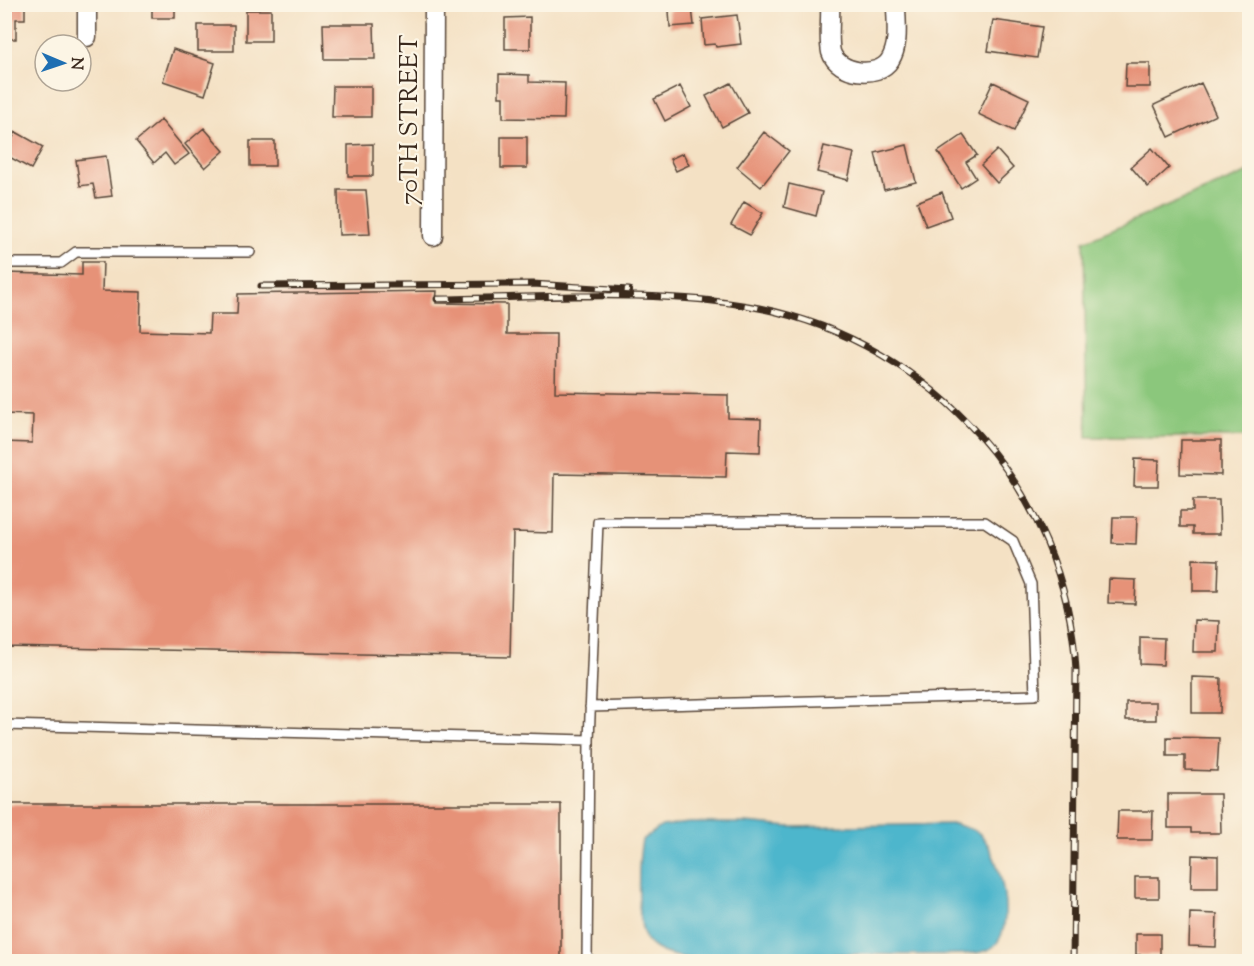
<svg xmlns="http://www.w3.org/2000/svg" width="1254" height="966" viewBox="0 0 1254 966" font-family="'Sorts Mill Goudy',serif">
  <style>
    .green { fill: #8bc77c; stroke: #63784d; stroke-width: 1.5 }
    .water { fill: #4eb6cc; stroke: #447075; stroke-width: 1.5 }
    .building { fill: #e69278 }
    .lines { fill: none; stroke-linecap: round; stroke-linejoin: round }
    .lane-casing { stroke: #574537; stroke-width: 12 }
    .street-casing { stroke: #574537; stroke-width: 21 }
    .lane { stroke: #fff; stroke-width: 9 }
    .street { stroke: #fff; stroke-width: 18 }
    .rail-casing { stroke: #3b2a1e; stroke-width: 7 }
    .rail { stroke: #fcf5e5; stroke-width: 4.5; stroke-dasharray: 14; stroke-linecap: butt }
    .labels { text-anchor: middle; stroke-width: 4.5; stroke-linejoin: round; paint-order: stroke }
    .street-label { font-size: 26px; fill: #3b2a1e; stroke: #fcf5e5 }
  </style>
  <rect width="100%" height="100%" fill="#fcf5e5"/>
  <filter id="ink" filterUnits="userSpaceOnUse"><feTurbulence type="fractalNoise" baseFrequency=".0167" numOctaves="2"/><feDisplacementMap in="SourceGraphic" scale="12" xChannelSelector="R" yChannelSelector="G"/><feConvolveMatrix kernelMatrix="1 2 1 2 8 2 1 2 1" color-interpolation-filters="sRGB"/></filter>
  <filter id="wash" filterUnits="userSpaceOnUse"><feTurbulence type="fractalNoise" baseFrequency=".008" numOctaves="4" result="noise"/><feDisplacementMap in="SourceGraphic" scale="24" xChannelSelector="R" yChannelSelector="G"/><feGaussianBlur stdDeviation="1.35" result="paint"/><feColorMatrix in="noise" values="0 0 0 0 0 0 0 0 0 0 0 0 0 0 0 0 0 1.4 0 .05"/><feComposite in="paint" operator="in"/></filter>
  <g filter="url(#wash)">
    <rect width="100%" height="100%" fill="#f4e1c4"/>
    <!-- green -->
    <path class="green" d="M1249 172V437H1087L1084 241Z"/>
    <!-- water -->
    <path class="water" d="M689 823H745L790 827 955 824C962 827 975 829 980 834 1000 854 1021 935 988 950 981 953 972 953 965 954 901 956 837 953 773 954 746 955 706 962 681 957 669 955 653 951 646 939 636 922 638 860 642 840L662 826Z"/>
    <g id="blocks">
      <!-- building -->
      <path class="building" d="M4 4H25V19H16V39H4Z
        M152 4H175V18H152Z
        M692 8 694 25 670 27 669 10Z
        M246 10H271V41H246Z
        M737 15 741 44 716 47 715 44 704 45 702 19Z
        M530 17V49H505V18Z
        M993 20 1042 27 1037 58 988 51Z
        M323 24H374L375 59H324Z
        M198 25H234V51H198Z
        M173 49 215 63 205 95 163 81Z
        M1126 63H1150V87H1125Z
        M499 74 529 75V82L565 83 564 119 503 118V97H499Z
        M993 82 1029 99 1014 131 978 114Z
        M731 83 748 113 722 127 706 96Z
        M1201 83 1216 115 1169 137 1154 105Z
        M333 86H371V117H332Z
        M680 86 691 107 665 121 654 99Z
        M161 120 189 154 174 165 165 153 154 163 136 141Z
        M204 128 224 151 205 168 185 144Z
        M16 132 43 147 31 169 4 154Z
        M764 132 789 151 761 187 737 167Z
        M963 135 977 155 966 162 976 178 961 188 938 152Z
        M501 137H527V168H501Z
        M250 141H275V166H250Z
        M373 144V176H348V145Z
        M907 145 916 182 884 190 875 153Z
        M824 146 854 153 848 180 817 172Z
        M1152 148 1169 168 1148 187 1131 167Z
        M997 150 1013 168 997 183 981 165Z
        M683 153 689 165 676 171 670 159Z
        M106 156 112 196 96 198 93 184 80 186 76 160Z
        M789 184 822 192 816 216 784 207Z
        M338 190H366L370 234 339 235Z
        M942 192 951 217 926 226 917 202Z
        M744 202 763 213 750 235 731 225Z
        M82 262H103L102 291 141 292 140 331 209 333 210 314H237L238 294 437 291 436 303 507 304V334H556L555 392 728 395V418L761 419 760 452 727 451 726 477 554 474 553 533 513 532 510 657 4 647V442L32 443 33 415 4 414V273L82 275Z
        M1181 440H1221V475L1180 474Z
        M1135 459 1159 460 1158 486H1134Z
        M1193 500H1219L1220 534H1193V527H1180V511H1193Z
        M1113 517H1137L1136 544 1112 543Z
        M1193 559 1219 560 1218 591H1193Z
        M1109 579 1136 580 1135 604 1108 603Z
        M1194 620 1219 621 1218 652H1193Z
        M1140 637 1164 638 1163 665 1140 664Z
        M1192 677 1221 678 1220 713H1192Z
        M1126 702H1156V720H1126Z
        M1167 737 1219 738 1217 771 1185 770V756H1167Z
        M1168 794H1220L1221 833H1191V828H1168Z
        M4 804H561V962H4Z
        M1118 811H1153L1152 840H1117Z
        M1192 855 1218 856V888H1191Z
        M1135 877H1159V898H1135Z
        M1190 913 1217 914 1216 947 1189 946Z
        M1136 934H1160V955H1136Z"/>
    </g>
  </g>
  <g filter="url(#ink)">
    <use href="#blocks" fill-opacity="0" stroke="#574537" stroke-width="1.5"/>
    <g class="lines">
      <defs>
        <path id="lane" d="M4 263H61L76 252H250
          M4 725 589 740
          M587 962 589 740 598 522H985L1013 541 1031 584 1035 695 590 707"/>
        <path id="street" d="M87 4V37
          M830 4C831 19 828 38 831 52 838 74 878 79 890 60 900 44 896 23 896 4
          M433 236 434 4"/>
      </defs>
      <!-- lane casing -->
      <use href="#lane" class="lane-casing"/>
      <!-- street casing -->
      <use href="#street" class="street-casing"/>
      <!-- lane -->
      <use href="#lane" class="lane"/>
      <!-- street -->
      <use href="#street" class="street"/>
      <defs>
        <path id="rail" d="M261 286 533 284 629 290
          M437 299C540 298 658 288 759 308 933 343 1066 492 1076 669L1073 962"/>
      </defs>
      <!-- rail casing -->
      <use href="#rail" class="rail-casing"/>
      <!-- rail -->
      <use href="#rail" class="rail"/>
    </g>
  </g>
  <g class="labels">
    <!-- street labels -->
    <g class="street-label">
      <text transform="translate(408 120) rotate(-90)" y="9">70TH STREET</text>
    </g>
  </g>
  <!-- margin -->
  <rect width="1254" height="966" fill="none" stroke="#fcf5e5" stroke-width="24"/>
  <!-- north arrow -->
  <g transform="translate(63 63) rotate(92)"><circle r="28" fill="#fcf5e5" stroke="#afa495" stroke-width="1.5"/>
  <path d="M0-4.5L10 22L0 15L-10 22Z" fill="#1f6fb2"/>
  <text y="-9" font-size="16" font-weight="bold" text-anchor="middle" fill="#3b2a1e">N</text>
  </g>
</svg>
